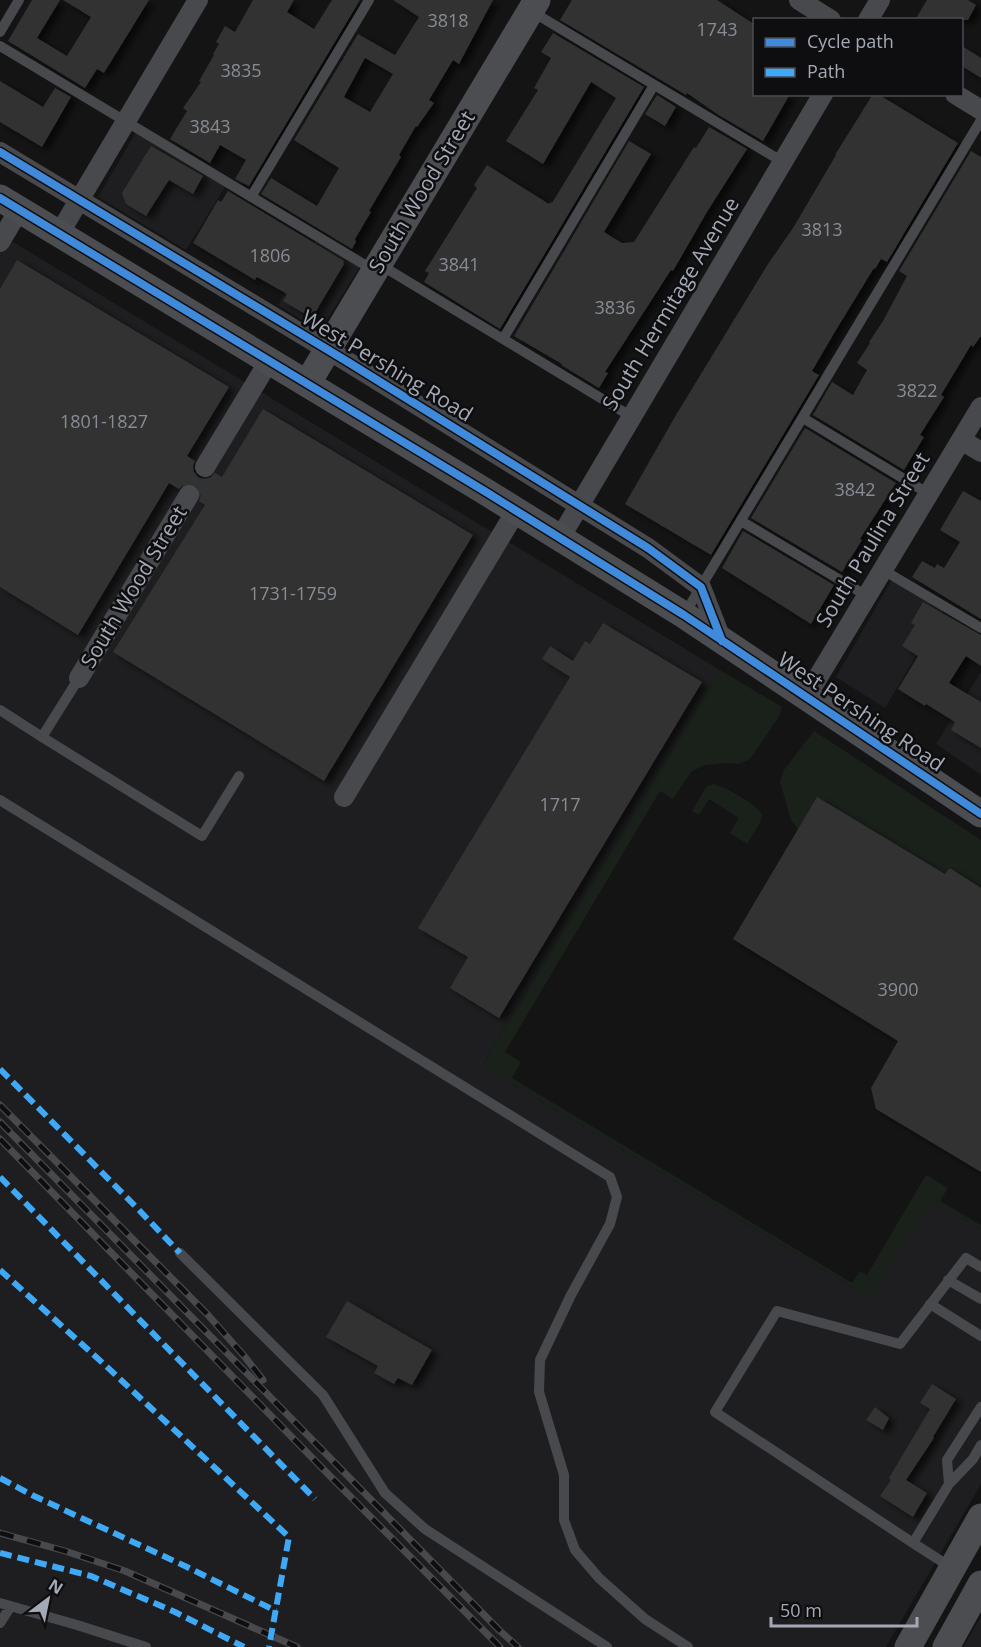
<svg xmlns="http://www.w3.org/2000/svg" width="981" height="1647" viewBox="0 0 981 1647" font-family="'Open Sans',sans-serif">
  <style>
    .built { fill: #1e1e20 }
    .green { fill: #1a211b }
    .building { fill: #323233; fill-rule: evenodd; filter: url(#shadow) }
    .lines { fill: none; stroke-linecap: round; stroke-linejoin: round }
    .street-tunnel { stroke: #313234; stroke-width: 20; stroke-dasharray: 20 10; stroke-linecap: butt }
    .lane { stroke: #48494d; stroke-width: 10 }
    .street { stroke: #48494d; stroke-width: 20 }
    .secondary { stroke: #4c4d51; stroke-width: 27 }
    .rail-casing { stroke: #48494c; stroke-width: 7 }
    .rail { stroke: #0e0e10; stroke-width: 4.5; stroke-dasharray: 14; stroke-linecap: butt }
    .quiet { stroke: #3fa9f5; stroke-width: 6; stroke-dasharray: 12 6; stroke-linecap: butt }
    .cycleway-casing { stroke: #0e0e10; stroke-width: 11 }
    .cycleway { stroke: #408adc; stroke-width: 8 }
    .labels { text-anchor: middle; stroke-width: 5; stroke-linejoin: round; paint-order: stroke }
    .number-label { font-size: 18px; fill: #888c94 }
    .street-label { font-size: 21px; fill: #a4aab5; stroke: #0e0e10 }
  </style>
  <defs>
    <filter id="shadow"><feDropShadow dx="6" dy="4" stdDeviation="3" flood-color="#0009"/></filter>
  </defs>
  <rect width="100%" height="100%" fill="#141414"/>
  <!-- built -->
  <path class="built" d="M138 129 228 182 186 250 98 197Z
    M0 234 720 670 482 1066 871 1298 931 1199 981 1229V1484L886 1647H0Z
    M318 236 362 263 320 331 278 305Z
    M894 576 945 607 885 708 836 677Z
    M981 672V775L936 744Z
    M981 1617V1647H963Z"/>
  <!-- green -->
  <path class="green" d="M720 670 782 707 778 718 750 759 739 764 725 763 704 765 691 772 673 799 660 791 505 1052 521 1062 512 1078 852 1283 860 1271 867 1275 926 1175 948 1188 940 1201 981 1225V1229L931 1200 871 1298 482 1066Z
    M814 731 981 840V888L951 868 945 874 817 798 798 829 791 820 780 782 784 770Z
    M713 784C727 788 753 802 762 814L761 821 747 844 730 833 739 818 709 799 699 815 692 811 706 787Z"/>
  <!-- building -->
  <path class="building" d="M32 0H60L37 38 67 56 91 17 63 0H149L104 73 97 69 85 88 8 41Z
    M253 0H294L287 12 314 29 332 0H360L249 186 235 179 246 160 220 145 210 163 170 139 187 111 183 108 201 82 199 81 214 55 213 54 219 44 216 42 225 26 235 32Z
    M393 0H493L459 64 453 60 429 100 434 103 417 127 416 126 399 155 401 157 369 211 371 212 355 239 356 242 352 249 261 194 271 178 317 206 339 168 294 140 358 34 395 55 419 17ZM365 58 393 74 370 112 344 97Z
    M572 0H717L754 24V94H790L763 141 717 114 687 93 686 95 560 20Z
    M927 0H968L976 5 968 20H915Z
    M553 33 644 87 500 329 424 282 429 273 425 271 477 188 474 185 487 165 549 204 550 202 552 203 616 98 591 82 543 164 506 141 538 90 534 88 551 58 541 52Z
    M962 46 981 58V78L962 66Z
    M0 81 43 107 55 88 71 97 42 147 0 122Z
    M873 94H878L958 143 887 262 881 259 875 269 874 268 836 330 812 371 819 375 711 555 625 504 676 415 768 264 793 228 836 155H835Z
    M657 95 676 107 665 126 645 114Z
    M709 127 747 149 707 212 673 271 671 270 605 372 608 373 599 388 561 365 562 364 514 336 629 141 651 154 604 232 622 243 634 242 694 147 696 148Z
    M151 146 203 176 193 194 169 180 146 216 126 204 122 193Z
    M971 151 981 157V336L973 347 971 345 941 395 944 397 920 435 924 437 904 470 813 415 832 382 853 395 867 370 857 363 870 343 869 342 883 321 907 276 899 271Z
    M228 191 344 261 343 263 344 264 312 318 283 301 287 294 257 277 255 280 193 243 218 200 221 202Z
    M17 260 229 387 187 456 195 461 193 466 194 472 199 478 205 479 210 478 215 473 222 477 263 409 473 535 324 781 113 652 205 505 199 501 201 495 200 490 196 485 189 483 183 485 179 489 169 483 78 635 0 587V289Z
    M805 428 896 483 860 539 862 540 842 572 751 518Z
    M963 491 981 501V619L912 577 922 561 935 568 937 564 944 568 960 542 940 530Z
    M743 531 834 585 811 624 722 568Z
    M923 602 981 635V666L966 656 949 683 981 702V748L951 730 955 722 926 704 925 706 898 689 918 656 902 646 915 625 911 623Z
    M603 623 702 682 499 1018 450 988 468 957 418 928 570 677 542 659 550 646 573 661 585 641 590 644Z
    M817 797 945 874 950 868 981 888V1172L876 1109 871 1088 898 1041 733 939Z
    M347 1301 432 1350 412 1385 398 1378 394 1384 374 1373 378 1366 326 1337Z
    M932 1384 956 1399 933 1437 934 1438 906 1480 927 1493 913 1517 880 1496 891 1480 889 1478 930 1409 920 1403Z
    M875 1407 889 1418 883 1430 866 1420Z"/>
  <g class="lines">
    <!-- street-tunnel -->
    <path class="street-tunnel" d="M189 495 205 467"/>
    <!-- lane -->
    <path class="lane" d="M531 11 783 162
      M0 32 19 0
      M0 46 375 271
      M251 197 369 0
      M379 264 632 417
      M503 339 654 85
      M803 418 929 494
      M741 521 867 596
      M883 570 981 628
      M684 615 981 120
      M0 710 42 737 79 678
      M42 737 202 836 239 776
      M0 800 610 1177 617 1197 610 1224 571 1295 540 1360 539 1392 564 1475V1520L575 1550 599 1578 645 1619 688 1647
      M180 1253 323 1395 385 1493 425 1529 607 1647
      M948 1280 981 1299
      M930 1304 981 1336
      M949 1484 947 1460 981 1407
      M913 1543 715 1412 777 1311 900 1344 966 1258 981 1267
      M952 1568 913 1543 949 1484 973 1459 981 1445
      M0 1603 77 1625 146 1647
      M0 1623 11 1606"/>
    <!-- street -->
    <path class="street" d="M799 0 831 20
      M868 20 880 0
      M955 94 981 110
      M0 152 348 362 648 548 701 587 722 641
      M59 234 198 0
      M0 242 19 210
      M961 440 981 452
      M205 467 269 361
      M560 538 823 94
      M79 678 189 495
      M806 697 981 407
      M344 797 516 511"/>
    <!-- secondary -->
    <path class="secondary" d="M0 198 486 492 684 615 981 814
      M307 384 537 0
      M908 1647 981 1517
      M946 1647 981 1584"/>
    <defs>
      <path id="rail" d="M0 1105 208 1315 245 1357 263 1380
        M0 1122 500 1631 518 1647
        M0 1139 329 1475 500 1647
        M0 1533 65 1551 125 1571 297 1647"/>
    </defs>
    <!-- rail casing -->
    <use href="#rail" class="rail-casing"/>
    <!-- rail -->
    <use href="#rail" class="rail"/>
    <!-- quiet -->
    <path class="quiet" d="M0 1069 138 1209 180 1253
      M0 1177 315 1499
      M0 1270 106 1366 289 1537 269 1647
      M0 1478 34 1496 187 1567 276 1611
      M0 1553 91 1576 175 1612 244 1647"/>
    <defs>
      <path id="cycleway" d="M0 152 348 362 648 548 701 587 722 641
        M0 198 486 492 684 615 981 814"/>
    </defs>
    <!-- cycleway casing -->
    <use href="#cycleway" class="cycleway-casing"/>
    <!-- cycleway -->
    <use href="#cycleway" class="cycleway"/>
  </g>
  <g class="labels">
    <!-- number labels -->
    <g class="number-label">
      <text x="448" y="27">3818</text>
      <text x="717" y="36">1743</text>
      <text x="241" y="77">3835</text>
      <text x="210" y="133">3843</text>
      <text x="822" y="236">3813</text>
      <text x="270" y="262">1806</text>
      <text x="459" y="271">3841</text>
      <text x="615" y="314">3836</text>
      <text x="917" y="397">3822</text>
      <text x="104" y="428">1801-1827</text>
      <text x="855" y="496">3842</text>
      <text x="293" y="600">1731-1759</text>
      <text x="560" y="811">1717</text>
      <text x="898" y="996">3900</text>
    </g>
    <!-- street labels -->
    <g class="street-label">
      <text transform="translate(422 192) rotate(-59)" y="7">South Wood Street</text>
      <text transform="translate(671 304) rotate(-59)" y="7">South Hermitage Avenue</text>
      <text transform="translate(387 366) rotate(31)" y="7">West Pershing Road</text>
      <text transform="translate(873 540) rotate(-59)" y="7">South Paulina Street</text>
      <text transform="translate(134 587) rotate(-59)" y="7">South Wood Street</text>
      <text transform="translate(861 712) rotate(34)" y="7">West Pershing Road</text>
    </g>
  </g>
  <!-- legend -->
  <rect x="753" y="18" width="210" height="78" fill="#0e0e10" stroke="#4a4c52" stroke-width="1.5"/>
  <rect x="765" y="38" width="30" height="9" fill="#408adc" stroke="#4a4c52" stroke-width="1.5"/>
  <text x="807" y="48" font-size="18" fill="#a4aab5">Cycle path</text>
  <rect x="765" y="68" width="30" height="9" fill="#3fa9f5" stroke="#4a4c52" stroke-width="1.5"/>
  <text x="807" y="78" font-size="18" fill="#a4aab5">Path</text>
  <!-- north arrow -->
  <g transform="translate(48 1599) rotate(32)" stroke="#0e0e10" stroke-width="4.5" paint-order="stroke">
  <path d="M0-4.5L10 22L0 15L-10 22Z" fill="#a4aab5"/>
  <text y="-9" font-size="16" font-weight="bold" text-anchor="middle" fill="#a4aab5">N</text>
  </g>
  <!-- scale -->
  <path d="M771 1617v9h146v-9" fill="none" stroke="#a4aab5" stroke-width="3"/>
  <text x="780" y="1617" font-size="18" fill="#a4aab5" stroke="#0e0e10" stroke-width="4.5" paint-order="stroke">50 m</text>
</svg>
